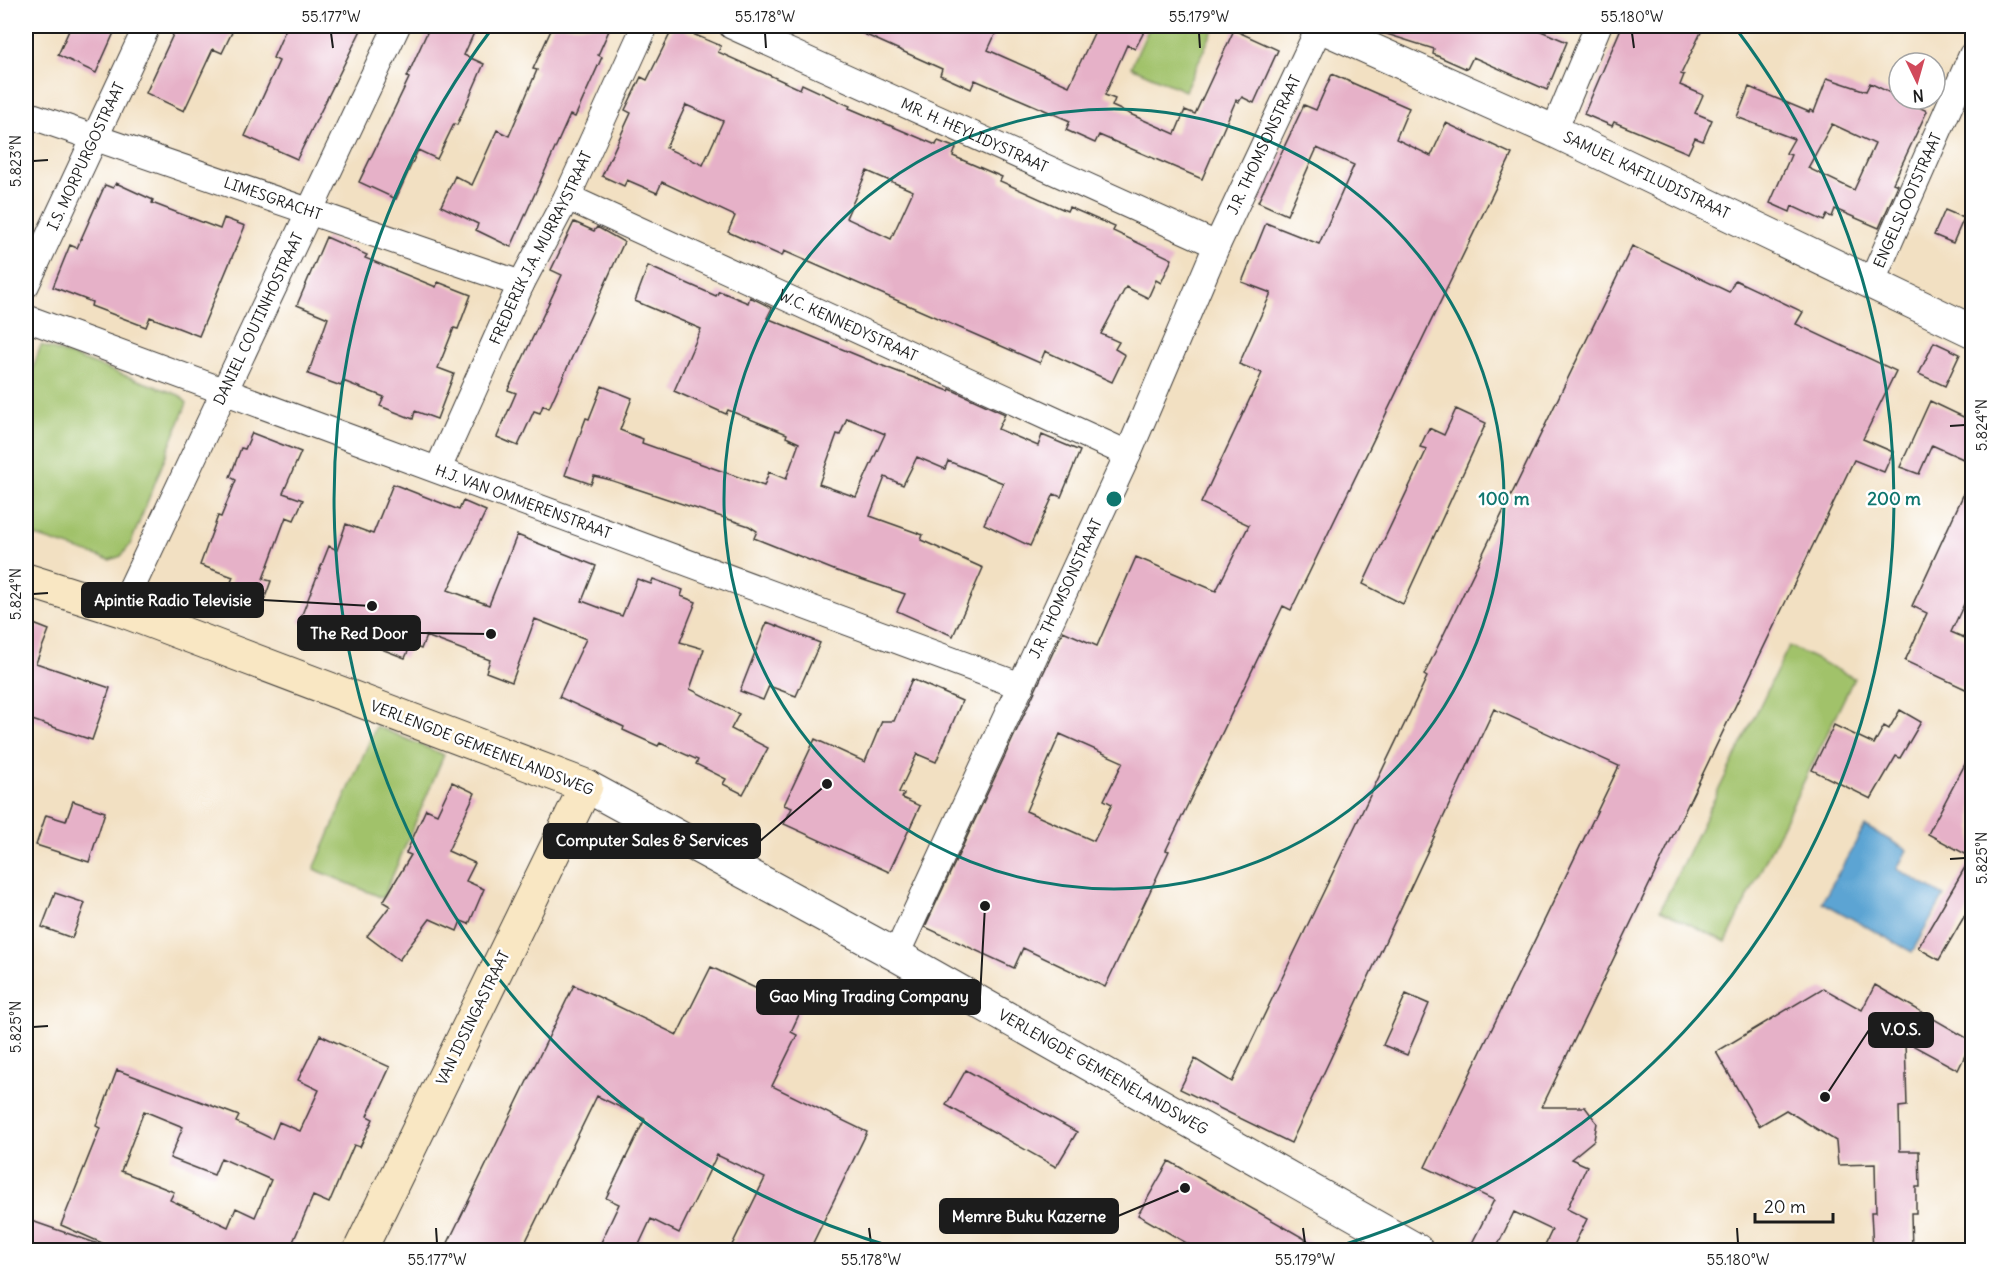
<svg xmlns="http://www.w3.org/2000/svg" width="1998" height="1276" viewBox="0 0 1998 1276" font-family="Delius,sans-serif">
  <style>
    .green { fill: #a1c26a; stroke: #5e6f43; stroke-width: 1.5 }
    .water { fill: #5ca4d3; stroke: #3c6078; stroke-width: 1.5 }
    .building { fill: #e6b1c8; fill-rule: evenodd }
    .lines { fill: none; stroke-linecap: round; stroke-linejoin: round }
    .minor-casing { stroke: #3c3935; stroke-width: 28 }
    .tertiary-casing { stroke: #3c3935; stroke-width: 34 }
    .secondary-casing { stroke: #3c3935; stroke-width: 35 }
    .minor { stroke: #fff; stroke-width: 26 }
    .tertiary { stroke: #fff; stroke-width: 32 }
    .secondary { stroke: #f9e7c3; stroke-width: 33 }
    .ticks { fill: none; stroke: #1c1c1c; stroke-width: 2 }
    .ring { fill: none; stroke: #0f766e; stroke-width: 3 }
    .labels { text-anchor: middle; stroke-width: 5; stroke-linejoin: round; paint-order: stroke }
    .street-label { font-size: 15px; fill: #1c1c1c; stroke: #fff }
    .centre { fill: #0f766e; stroke: #fff; stroke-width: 3 }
    .ring-label { font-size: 18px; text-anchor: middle; font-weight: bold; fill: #0f766e; stroke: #fff; stroke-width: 5; stroke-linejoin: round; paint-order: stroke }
    .leader { fill: none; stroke: #1c1c1c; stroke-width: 2 }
    .callout-dot { fill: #1c1c1c; stroke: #fff; stroke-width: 2 }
    .callout { fill: #1c1c1c; stroke: #1c1c1c; stroke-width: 2 }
    .callout-label { font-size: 16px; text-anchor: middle; font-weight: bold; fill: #fff }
    .neatline { fill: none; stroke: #1c1c1c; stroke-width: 2 }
    .ticks-label { font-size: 15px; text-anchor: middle; fill: #1c1c1c }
  </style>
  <rect width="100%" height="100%" fill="#fff"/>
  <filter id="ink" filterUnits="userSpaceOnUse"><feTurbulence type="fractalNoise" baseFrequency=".0167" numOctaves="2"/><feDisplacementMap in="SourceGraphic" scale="12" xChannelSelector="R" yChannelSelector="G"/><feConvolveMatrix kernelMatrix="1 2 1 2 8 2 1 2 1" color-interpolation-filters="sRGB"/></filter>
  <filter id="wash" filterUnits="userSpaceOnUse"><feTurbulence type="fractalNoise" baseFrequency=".008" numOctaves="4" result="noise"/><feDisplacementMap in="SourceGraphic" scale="24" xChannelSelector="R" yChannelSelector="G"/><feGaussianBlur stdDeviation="1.35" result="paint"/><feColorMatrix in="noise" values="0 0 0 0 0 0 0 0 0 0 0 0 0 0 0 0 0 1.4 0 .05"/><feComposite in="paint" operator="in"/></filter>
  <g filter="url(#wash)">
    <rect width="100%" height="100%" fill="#f2e0c2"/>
    <!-- green -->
    <path class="green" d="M1150 26H1215L1185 91 1131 67Z
      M41 345 179 395 187 403 130 545 121 556 110 560 26 533V388Z
      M1789 646 1854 678 1726 942 1660 910Z
      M376 726 444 755 383 898 314 869Z"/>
    <!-- water -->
    <path class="water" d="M1865 826 1907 850 1897 869 1944 896 1912 952 1822 902Z"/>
    <g id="blocks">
      <!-- building -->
      <path class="building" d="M71 26H117L96 73 58 55Z
        M177 26H235L222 53 213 49 184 111 146 93Z
        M287 26H363L297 159 245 136 279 61 273 58Z
        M430 26H477L464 55 484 64 457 125 454 124 437 159 418 150 396 199 359 182 409 78 407 77Z
        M553 26H611L598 55 602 57 575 117 570 115 511 247 476 230 478 224 441 206 455 176 472 185 497 130 509 136 537 70 533 69Z
        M674 26 721 46 718 52 800 89 802 84 850 106 849 108 936 145 938 141 956 148 953 156 1002 177 1000 181 1067 211 1069 207 1115 227 1113 231 1172 259 1161 283 1156 280 1148 298 1126 287 1101 334 1119 342 1115 349 1125 355 1112 382 1045 351 1040 363 784 251 782 256 728 232 735 216 662 182 657 193 627 180 624 186 602 176 631 113 625 110 641 77 647 80ZM686 105 723 121 703 165 666 148ZM867 171 913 191 891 239 846 218Z
        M846 26H999L988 50 1069 86 1096 29 1088 26H1147L1135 49 1127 45 1105 95 1115 99 1112 106 1175 134 1185 110 1195 114 1234 30 1278 50 1254 103 1242 97 1239 102 1236 100 1202 179 1099 135 1095 143 1066 130 1070 121 975 80 971 89 940 75 942 69Z
        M1374 26H1529L1567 42 1547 90 1473 57 1467 69 1433 54 1434 49 1374 30Z
        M1622 26H1704L1681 74 1684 75 1680 85 1703 95 1695 113 1712 120 1703 141 1695 138 1688 153 1614 122 1612 126 1584 114Z
        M1332 74 1409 108 1396 139 1431 156 1446 123 1512 154 1291 610 1283 606 1166 850 1169 851 1105 987 1023 948 1014 968 925 927 1063 631 1097 646 1136 557 1216 591 1249 525 1201 503 1262 373 1239 364 1271 293 1242 282 1266 223 1319 244 1354 165 1317 148 1287 215 1258 202 1304 105 1316 110ZM1060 734 1123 762 1104 800 1112 804 1094 841 1026 811Z
        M1827 78 1866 91 1870 83 1927 111 1893 183 1898 185 1879 228 1835 209 1832 217 1827 215 1824 221 1792 206 1790 212 1770 203 1791 155 1786 153 1794 139 1737 117 1749 87 1809 112 1810 110 1814 112ZM1832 124 1875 144 1854 190 1808 168Z
        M116 183 153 200 152 203 220 229 224 218 245 226 199 336 150 317 146 327 91 306 92 302 53 287 70 245 77 248 105 185 113 188Z
        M1945 210 1964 218 1953 243 1934 235Z
        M574 222 594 231 597 227 624 242 549 408 543 405 540 413 534 411 518 446 497 437 516 393 508 390 562 275 551 270Z
        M326 237 367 255 365 258 436 287 438 282 471 295 458 329 454 328 438 368 454 374 437 419 415 411 413 419 380 406 384 397 343 381 341 386 308 374 328 318 297 305Z
        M1632 246 1729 292 1735 280 1803 312 1796 324 1896 371 1863 439 1893 452 1884 472 1854 460 1542 1107H1585L1597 1123 1594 1140 1571 1159 1587 1166 1567 1209 1587 1219 1571 1251H1542L1552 1230 1514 1212 1495 1251H1468L1494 1200 1425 1167 1619 766 1494 709 1291 1143 1180 1089 1195 1059 1232 1082 1427 677 1424 675Z
        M648 266 716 296 719 291 748 303 750 297 772 308 767 318 888 368 949 391 950 389 1005 414 998 429 1038 446 1042 435 1080 451 1061 497 1054 494 1030 546 984 524 1003 483 948 461 945 469 917 457 903 485 885 477 870 516 923 535 921 540 983 568 953 636 897 611 905 594 834 570 754 538 757 531 749 526 607 479 594 476 591 484 565 475 586 418 589 419 602 386 632 398 620 430 643 439 642 443 764 486 769 472 786 479 799 443 786 437 787 434 728 410 726 414 674 391 701 329 635 301ZM847 418 885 434 856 497 819 484 837 434 840 435Z
        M1934 342 1960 354 1945 386 1919 374Z
        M1930 401 1972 421V463L1932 445 1919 474 1900 467Z
        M1456 409 1486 423 1403 604 1363 584 1427 449 1420 447 1429 428 1444 435Z
        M252 433 301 452 283 493 303 500 294 520 286 517 263 579 271 581 263 603 228 590 233 577 200 565 218 516 221 517 236 480 230 477 241 448 245 449Z
        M1972 476V587L1951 632 1972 641V692L1905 661 1927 613 1912 606Z
        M393 484 459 510 463 501 486 511 448 590 489 605 517 535 596 566 582 601 622 616 637 579 651 584 653 579 683 590 681 596 696 602 680 642 704 649 690 689 739 714 731 729 768 748 743 794 723 784 726 779 696 764 698 760 660 743 658 746 623 730 624 727 559 697 586 639 535 619 512 682 486 672 490 660 426 636 421 649 411 645 405 658 337 632 335 636 299 622 329 546 337 550 346 524 373 534Z
        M26 621 49 630 36 663 110 688 92 740 26 718Z
        M767 622 820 643 796 696 769 686 763 700 740 691Z
        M912 679 962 701 936 762 917 754 899 792 904 794 902 798 920 806 889 872 784 824 792 808 784 805 815 739 865 762 882 721H894Z
        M1900 710 1921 722 1900 758 1896 756 1871 799 1812 770 1834 725 1874 744 1884 726 1889 729Z
        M1972 751V903L1939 960 1918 948 1971 857 1928 834Z
        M452 782 475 793 448 851 475 863 466 881 484 889 469 924 461 921 457 931 430 919 399 960 367 936 390 906 383 902 411 855 406 853 426 809 437 814Z
        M73 801 105 812 89 862 36 845 46 815 66 821Z
        M55 893 85 903 72 938 42 927Z
        M711 967 801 1010 791 1032 797 1035 772 1086 867 1132 809 1251H729L765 1178 717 1155 679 1233 651 1219 636 1251H597L619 1204 606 1198 645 1119 597 1096 521 1251H444L574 985 677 1035Z
        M1875 985 1972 1041 1958 1070 1905 1041 1907 1106 1899 1107 1900 1151H1919L1920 1187H1916V1213H1911L1912 1251H1873L1871 1212H1876L1875 1164 1838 1165 1836 1141 1786 1110 1759 1126 1716 1052 1823 988 1862 1010Z
        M1406 994 1429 1004 1407 1055 1383 1045Z
        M320 1035 390 1067 367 1116 373 1119 360 1147 354 1145 329 1203 313 1196 289 1251H120L61 1225 100 1128 96 1126 117 1070 239 1116 236 1122 272 1139 279 1122 300 1131 319 1090 298 1080ZM144 1111 183 1127 170 1158 214 1175 221 1158 271 1180 255 1217 236 1208 228 1227 170 1200 174 1192 121 1171Z
        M966 1070 1077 1132 1056 1167 946 1105Z
        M1169 1161 1326 1251H1200L1138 1215Z
        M26 1219 107 1247V1251H26Z"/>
    </g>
  </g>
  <g filter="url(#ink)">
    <use href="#blocks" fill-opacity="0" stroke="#3c3935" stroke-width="1.5"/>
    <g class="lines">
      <defs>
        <g id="minor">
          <path id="s1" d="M732 26 1217 245"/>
          <path id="s2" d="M26 114 521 284"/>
          <path d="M1554 131 1598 26"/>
          <path id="s3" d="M567 197 1128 454"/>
          <path id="s4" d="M1872 281 1972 55"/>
          <path id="s5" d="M26 285 147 26"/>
          <path id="s6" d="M26 318 1021 686"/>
          <path id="s7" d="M438 469 521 284 567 197 645 26"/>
          <path id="s8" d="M121 610 397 26"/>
          <path id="s9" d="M896 955 1128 454 1217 245 1320 26"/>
        </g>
        <g id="tertiary">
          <path id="s10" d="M1319 26 1554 131 1972 331"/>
          <path id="s11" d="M586 786 896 955 1417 1250"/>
        </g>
        <path id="secondary" d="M26 580 121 610 586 786 360 1250"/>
      </defs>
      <!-- minor casing -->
      <use href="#minor" class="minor-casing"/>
      <!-- tertiary casing -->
      <use href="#tertiary" class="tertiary-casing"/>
      <!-- secondary casing -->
      <use href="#secondary" class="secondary-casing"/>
      <!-- minor -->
      <use href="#minor" class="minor"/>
      <!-- tertiary -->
      <use href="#tertiary" class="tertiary"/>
      <!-- secondary -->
      <use href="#secondary" class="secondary"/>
    </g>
  </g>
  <!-- ticks -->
  <path class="ticks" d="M331 33 333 48M765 33 766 48M1199 33 1200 48M1632 33 1634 48M33 161 48 160M1950 426 1965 425M33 594 48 593M1950 859 1965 858M33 1027 48 1026M436 1228 437 1243M869 1228 871 1243M1303 1228 1305 1243M1737 1228 1738 1243"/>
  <!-- distance rings -->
  <g class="ring">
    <circle cx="1114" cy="499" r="390"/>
    <path d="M899 1249A780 780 0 0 1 491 30M1737 30A780 780 0 0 1 1329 1249"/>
  </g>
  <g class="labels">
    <!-- street labels -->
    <g class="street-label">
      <text dy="5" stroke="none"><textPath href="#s1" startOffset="266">MR. H. HEYLIDYSTRAAT</textPath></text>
      <text dy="5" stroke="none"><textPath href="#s9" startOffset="890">J.R. THOMSONSTRAAT</textPath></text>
      <text dy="5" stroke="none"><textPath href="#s5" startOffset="142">I.S. MORPURGOSTRAAT</textPath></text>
      <text dy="5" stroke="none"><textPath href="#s10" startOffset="360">SAMUEL KAFILUDISTRAAT</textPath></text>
      <text dy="5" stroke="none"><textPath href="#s2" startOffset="261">LIMESGRACHT</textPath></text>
      <text dy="5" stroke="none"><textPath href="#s4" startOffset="88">ENGELSLOOTSTRAAT</textPath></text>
      <text dy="5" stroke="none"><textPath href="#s7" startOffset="244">FREDERIK J.A. MURRAYSTRAAT</textPath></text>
      <text dy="5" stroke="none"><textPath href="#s8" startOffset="322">DANIEL COUTINHOSTRAAT</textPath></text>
      <text dy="5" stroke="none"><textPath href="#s3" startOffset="309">W.C. KENNEDYSTRAAT</textPath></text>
      <text dy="5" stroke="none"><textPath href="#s6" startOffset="530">H.J. VAN OMMERENSTRAAT</textPath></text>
      <text dy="5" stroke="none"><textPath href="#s9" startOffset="404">J.R. THOMSONSTRAAT</textPath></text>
      <text transform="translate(482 748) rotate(21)" y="5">VERLENGDE GEMEENELANDSWEG</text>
      <text transform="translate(473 1018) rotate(-64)" y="5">VAN IDSINGASTRAAT</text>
      <text dy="5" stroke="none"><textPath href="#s11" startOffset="591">VERLENGDE GEMEENELANDSWEG</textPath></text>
    </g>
  </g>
  <circle cx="1114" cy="499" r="9" class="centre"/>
  <g class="ring-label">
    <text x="1504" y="505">100 m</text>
    <text x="1894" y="505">200 m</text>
  </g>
  <!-- callouts -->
  <path class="leader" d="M372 606L263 600M491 634L420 633M827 784L760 841M985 906L980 997M1825 1097L1869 1030M1185 1188L1118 1216"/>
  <g class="callout-dot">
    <circle cx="372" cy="606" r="6"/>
    <circle cx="491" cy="634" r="6"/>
    <circle cx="827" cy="784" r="6"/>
    <circle cx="985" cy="906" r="6"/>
    <circle cx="1825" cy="1097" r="6"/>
    <circle cx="1185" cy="1188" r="6"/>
  </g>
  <g class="callout">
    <rect x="82" y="583" width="181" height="34" rx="6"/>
    <rect x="298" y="616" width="122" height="34" rx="6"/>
    <rect x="544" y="824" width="216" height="34" rx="6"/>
    <rect x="757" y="980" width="223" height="34" rx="6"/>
    <rect x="1869" y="1013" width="64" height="34" rx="6"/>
    <rect x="940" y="1199" width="178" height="34" rx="6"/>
  </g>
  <g class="callout-label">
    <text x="173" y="606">Apintie Radio Televisie</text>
    <text x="359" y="639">The Red Door</text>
    <text x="652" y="846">Computer Sales &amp; Services</text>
    <text x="869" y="1002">Gao Ming Trading Company</text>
    <text x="1901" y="1035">V.O.S.</text>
    <text x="1029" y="1222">Memre Buku Kazerne</text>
  </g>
  <!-- margin -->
  <rect width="1998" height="1276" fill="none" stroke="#fff" stroke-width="66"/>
  <!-- north arrow -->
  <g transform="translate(1917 81) rotate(175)"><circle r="28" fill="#ffffff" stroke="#a4a4a4" stroke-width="1.5"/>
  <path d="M0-4.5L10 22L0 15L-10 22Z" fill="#d1495b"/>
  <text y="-9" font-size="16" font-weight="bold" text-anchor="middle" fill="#1c1c1c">N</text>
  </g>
  <!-- scale -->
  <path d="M1755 1213v9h78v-9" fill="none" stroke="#1c1c1c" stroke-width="3"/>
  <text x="1764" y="1213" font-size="18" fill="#1c1c1c" stroke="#ffffff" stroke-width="4.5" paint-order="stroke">20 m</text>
  <rect x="33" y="33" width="1932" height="1210" class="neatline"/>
  <g class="ticks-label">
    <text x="331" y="22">55.177°W</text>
    <text x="765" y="22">55.178°W</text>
    <text x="1199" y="22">55.179°W</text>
    <text x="1632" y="22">55.180°W</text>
    <text transform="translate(16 161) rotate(-90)" y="5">5.823°N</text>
    <text transform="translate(1982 425) rotate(-90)" y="5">5.824°N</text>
    <text transform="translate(16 594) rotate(-90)" y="5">5.824°N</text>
    <text transform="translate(1982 858) rotate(-90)" y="5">5.825°N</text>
    <text transform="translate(16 1027) rotate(-90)" y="5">5.825°N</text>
    <text x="437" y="1265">55.177°W</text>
    <text x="871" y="1265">55.178°W</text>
    <text x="1305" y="1265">55.179°W</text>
    <text x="1738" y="1265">55.180°W</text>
  </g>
</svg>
